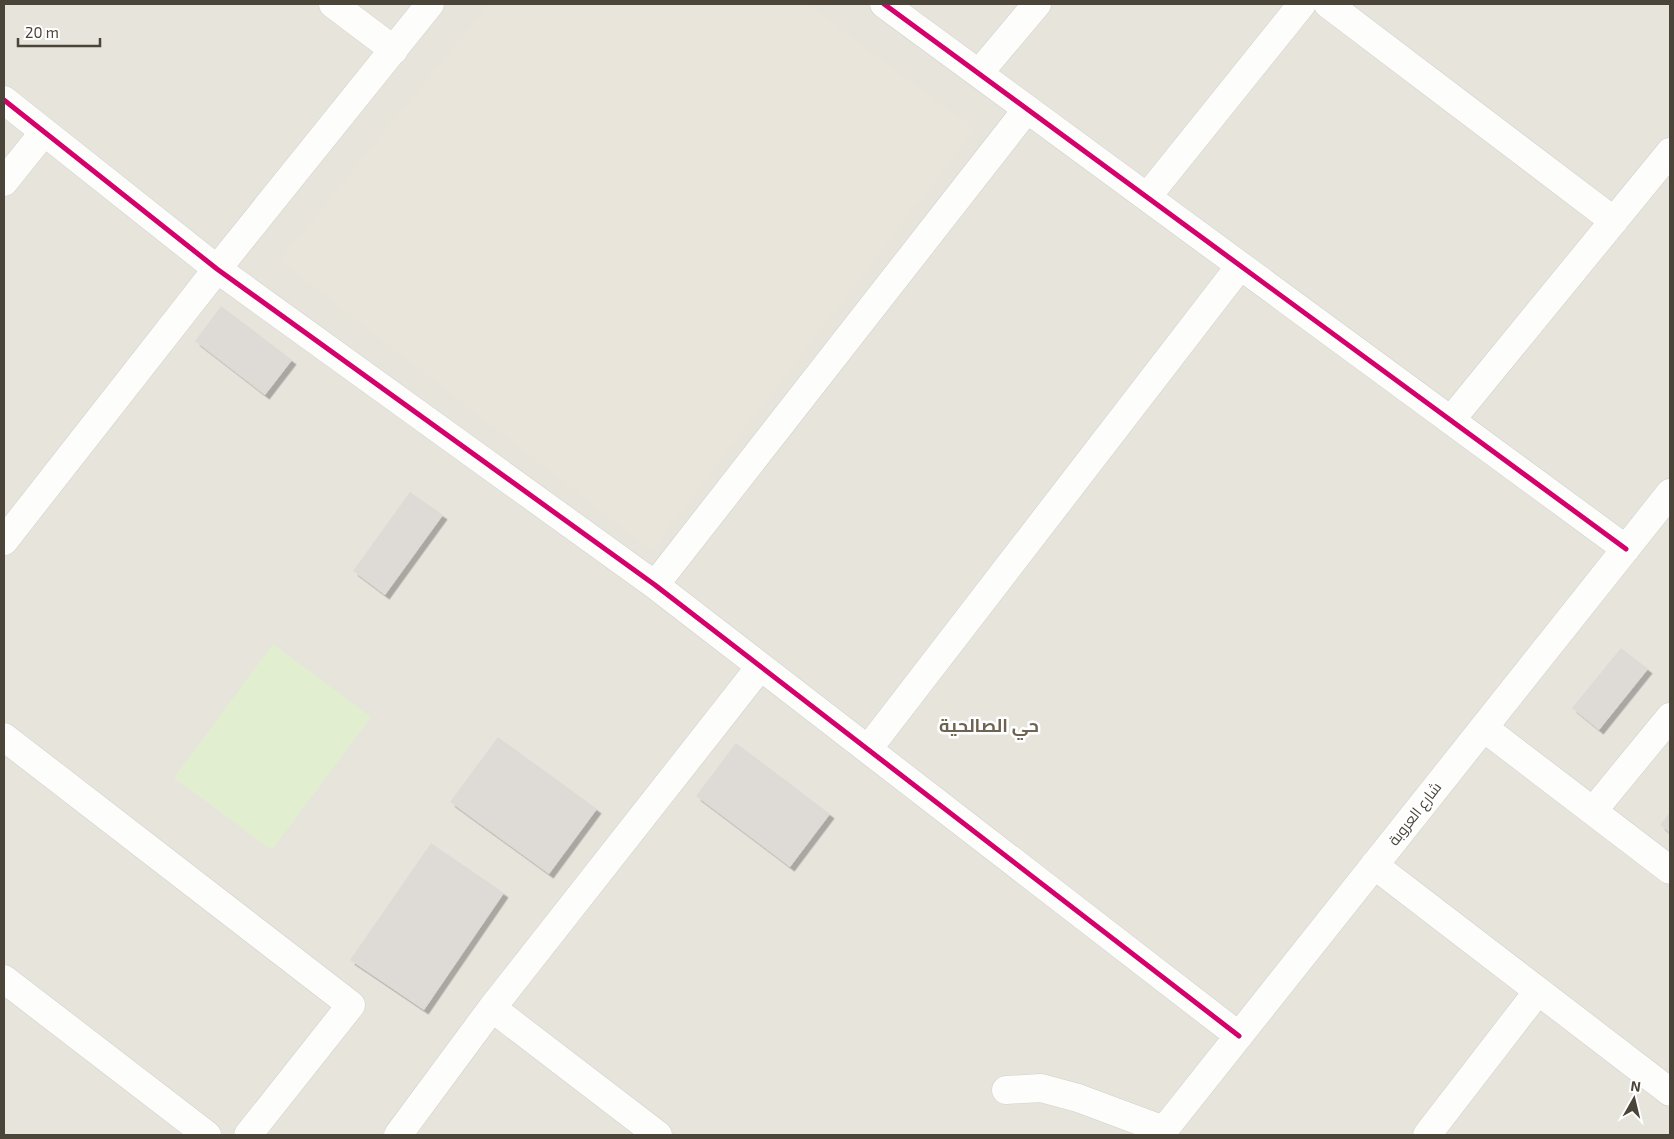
<svg xmlns="http://www.w3.org/2000/svg" width="1674" height="1139" viewBox="0 0 1674 1139" font-family="'Exo 2',Cairo,sans-serif">
  <style>
    .residential { fill: #e7e4dc }
    .education { fill: #eae5da }
    .green { fill: #e1eecf }
    .building { fill: #dedbd6; filter: url(#shadow) }
    .lines { fill: none; stroke-linecap: round; stroke-linejoin: round }
    .minor-casing { stroke: #d2d0cb; stroke-width: 29 }
    .minor { stroke: #fdfdfc; stroke-width: 28 }
    .cycleway-casing { stroke: #fff; stroke-width: 8 }
    .cycleway { stroke: #d6006c; stroke-width: 5 }
    .labels { text-anchor: middle; stroke-width: 5; stroke-linejoin: round; paint-order: stroke }
    .street-label { font-size: 15px; fill: #4b4439; stroke: #fff }
    .quarter-label { font-size: 18px; font-weight: bold; fill: #6e6250; stroke: #fff }
  </style>
  <defs>
    <filter id="shadow"><feDropShadow dx="4.5" dy="4.5" stdDeviation="0" flood-color="#0004"/></filter>
  </defs>
  <rect width="100%" height="100%" fill="#f4f2ee"/>
  <!-- residential -->
  <path class="residential" d="M4 4H1670V1135H4Z"/>
  <!-- education -->
  <path class="education" d="M489 4H807L974 129 651 550 280 260Z"/>
  <!-- green -->
  <path class="green" d="M273 644 371 717 272 850 174 778Z"/>
  <!-- building -->
  <path class="building" d="M221 306 292 360 265 395 195 341Z
    M410 492 443 515 385 595 353 571Z
    M1621 648 1648 669 1599 730 1572 708Z
    M498 737 597 809 549 874 450 802Z
    M736 743 830 814 790 867 696 796Z
    M1670 812V833L1660 825Z
    M431 843 504 893 424 1010 350 960Z"/>
  <g class="lines">
    <defs>
      <path id="minor" d="M333 4 394 50
        M884 4 1626 549
        M1328 4 1614 221
        M979 73 1037 4
        M4 100 217 269 655 585 1239 1036
        M4 182 44 132
        M1147 197 1302 4
        M1451 420 1670 152
        M4 541 217 269 430 4
        M655 585 1027 109
        M1484 728 1670 870
        M4 737 351 1005 248 1135
        M868 749 1240 266
        M1593 811 1670 717
        M1374 865 1670 1092
        M4 979 207 1135
        M492 1008 658 1135
        M1006 1090 1041 1088 1078 1098 1164 1130
        M398 1135 492 1008 760 667
        M1160 1135 1670 493
        M1427 1135 1538 991"/>
    </defs>
    <!-- minor casing -->
    <use href="#minor" class="minor-casing"/>
    <!-- minor -->
    <use href="#minor" class="minor"/>
    <defs>
      <path id="cycleway" d="M884 4 1626 549
        M4 100 217 269 655 585 1239 1036"/>
    </defs>
    <!-- cycleway casing -->
    <use href="#cycleway" class="cycleway-casing"/>
    <!-- cycleway -->
    <use href="#cycleway" class="cycleway"/>
  </g>
  <g class="labels">
    <!-- street labels -->
    <g class="street-label">
      <text transform="translate(1415 814) rotate(-52)" y="5">شارع العروبة</text>
    </g>
    <!-- quarter labels -->
    <g class="quarter-label">
      <text x="989" y="732">حي الصالحية</text>
    </g>
  </g>
  <!-- border -->
  <rect width="1674" height="1139" fill="none" stroke="#4b4439" stroke-width="10"/>
  <!-- north arrow -->
  <g transform="translate(1634 1099) rotate(8)" stroke="#ffffff" stroke-width="4" paint-order="stroke">
  <path d="M0-4L9 19L0 12L-9 19Z" fill="#4b4439"/>
  <text y="-8" font-size="14" font-weight="bold" text-anchor="middle" fill="#4b4439">N</text>
  </g>
  <!-- scale -->
  <path d="M18 38v8h82v-8" fill="none" stroke="#4b4439" stroke-width="2.5"/>
  <text x="25" y="38" font-size="15" fill="#4b4439" stroke="#ffffff" stroke-width="4" paint-order="stroke">20 m</text>
</svg>
